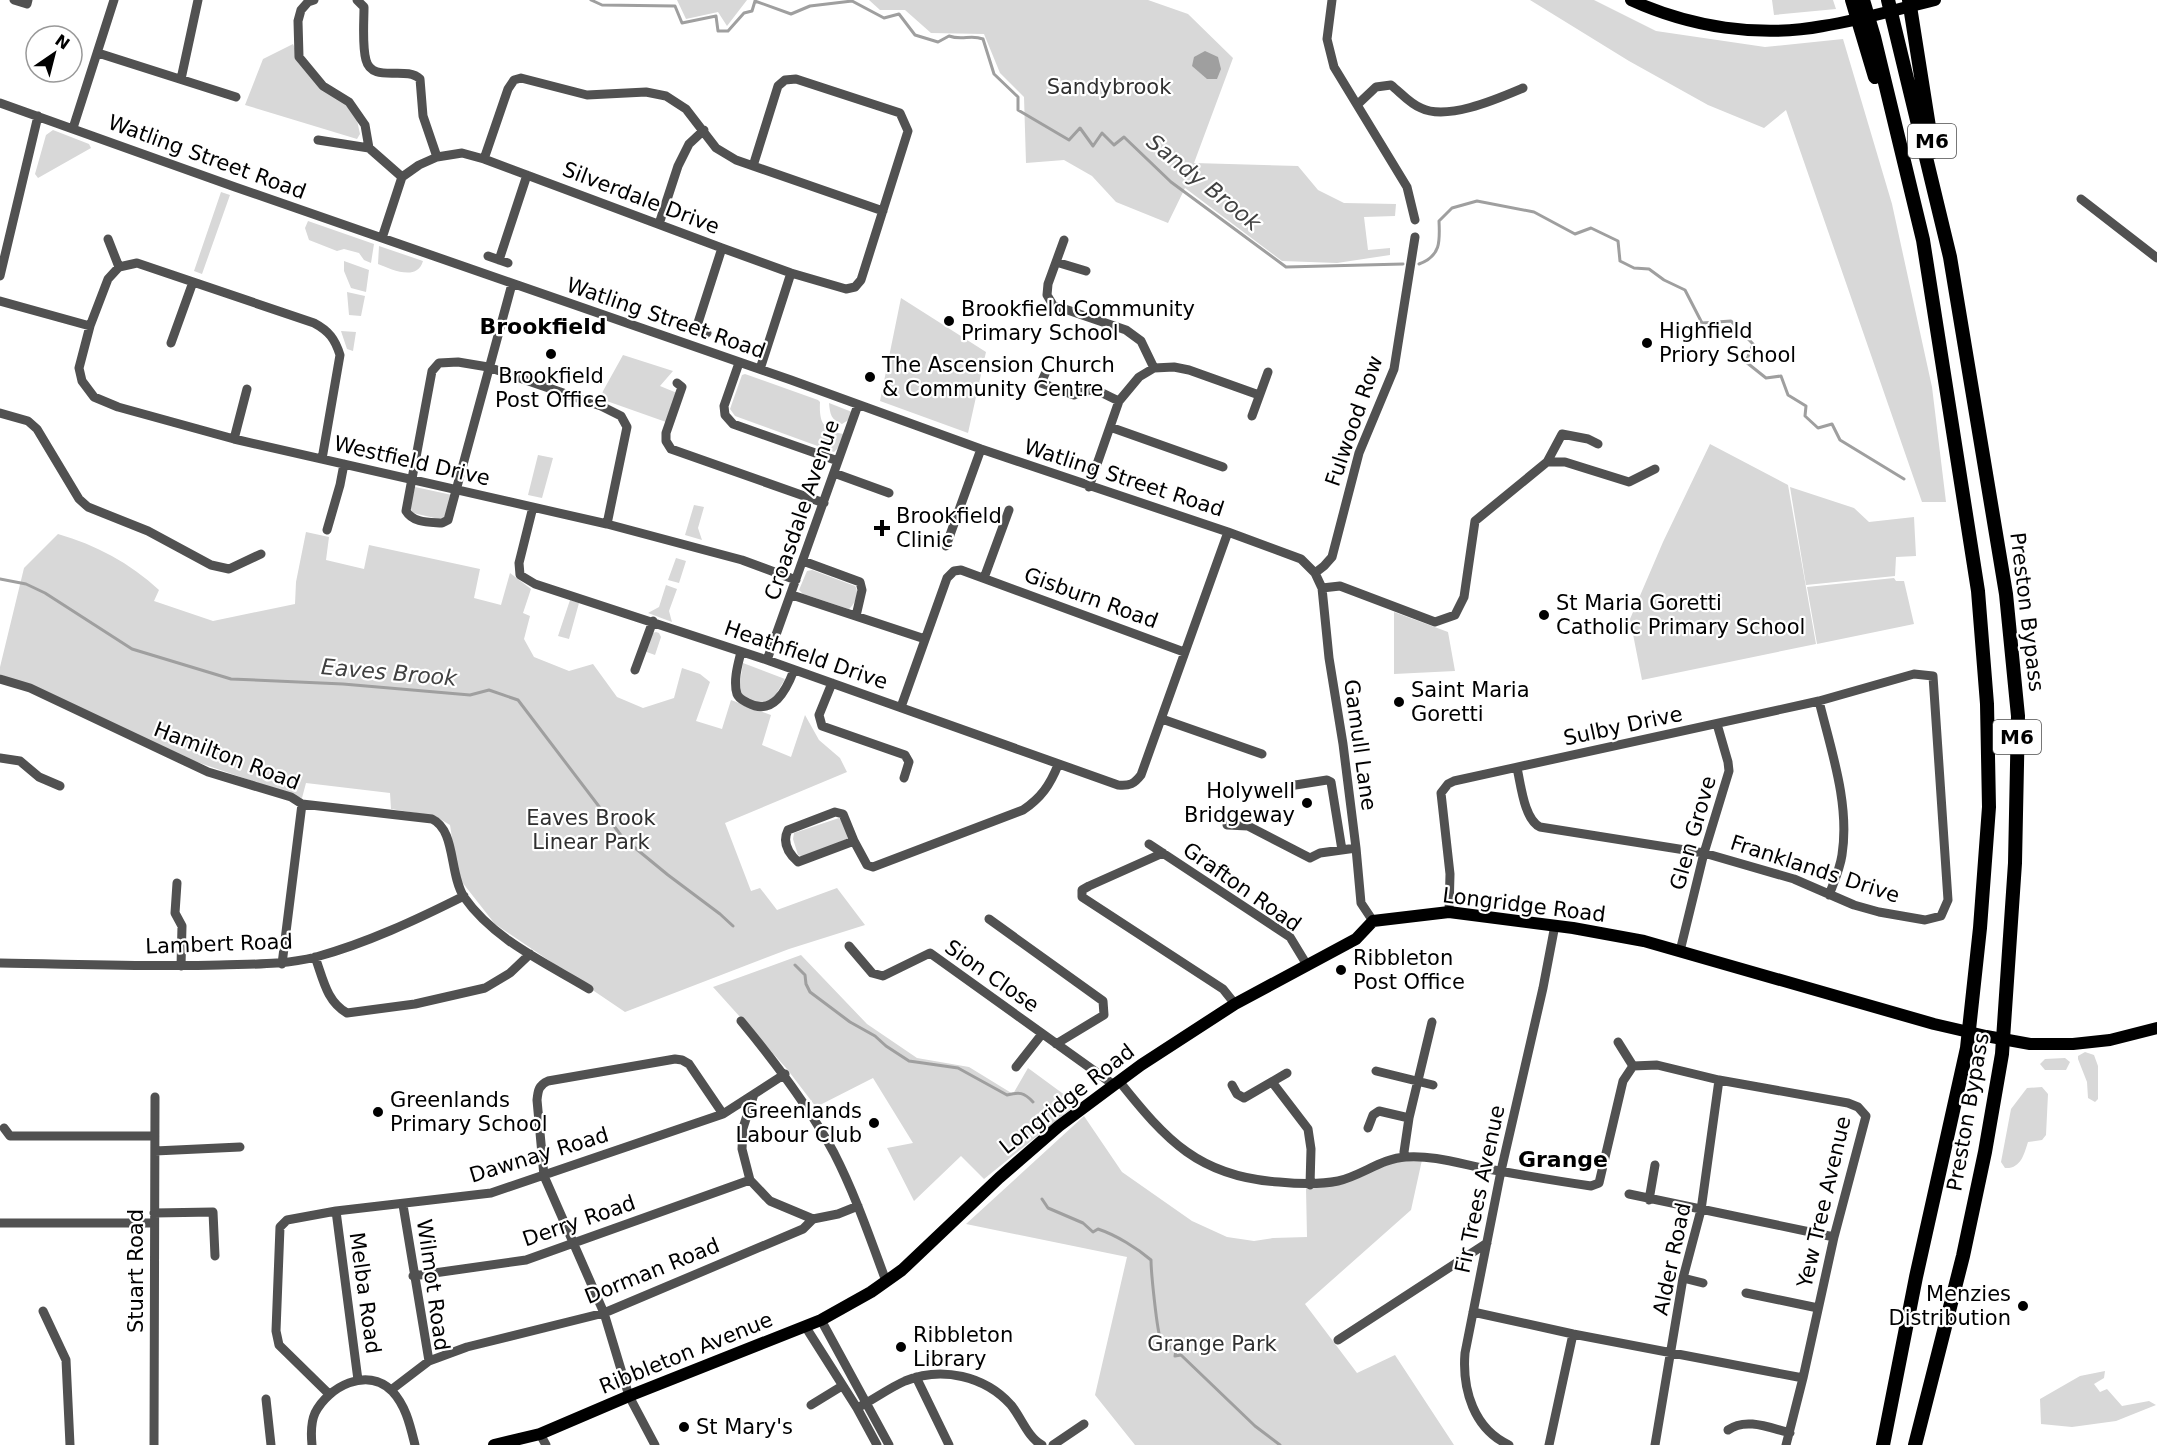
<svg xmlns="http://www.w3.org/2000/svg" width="2157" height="1445" viewBox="0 0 2157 1445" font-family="'DejaVu Sans',sans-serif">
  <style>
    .green { fill: #d8d8d8 }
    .water { fill: #9f9f9f }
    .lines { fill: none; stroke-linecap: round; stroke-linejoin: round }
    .stream { stroke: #9f9f9f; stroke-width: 3 }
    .minor { stroke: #515151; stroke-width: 9 }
    .major { stroke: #000; stroke-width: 12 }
    .highway { stroke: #000; stroke-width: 14 }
    .poi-dot { fill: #000; stroke: #fff; stroke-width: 2 }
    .labels { text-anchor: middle; stroke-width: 4.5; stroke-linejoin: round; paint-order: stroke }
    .shield { fill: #fff; stroke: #4c4c4c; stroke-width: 1.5 }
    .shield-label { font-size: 20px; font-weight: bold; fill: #000 }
    .park-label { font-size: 21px; fill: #2f2f2f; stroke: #fff }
    .street-label { font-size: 21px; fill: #000; stroke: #fff }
    .poi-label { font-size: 21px; fill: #000; stroke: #fff; text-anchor: start }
    .water-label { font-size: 22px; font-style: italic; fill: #404040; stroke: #fff }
    .neighbourhood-label { font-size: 22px; font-weight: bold; fill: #000; stroke: #fff }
  </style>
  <rect width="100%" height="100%" fill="#fff"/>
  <!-- green -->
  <path class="green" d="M677 0H747L727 26 718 12 686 19Z
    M869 0H1148L1188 14 1233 58 1194 163 1298 166 1318 190 1344 203 1396 204 1395 216 1364 217 1368 250 1390 248V255L1337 263 1282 261 1185 188 1168 223 1116 202 1092 176 1064 160 1026 163 1024 97 1000 73 984 34 931 33 905 10H880Z
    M1530 0H1594L1656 31 1765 47 1843 39 1892 204 1932 387 1946 502H1922L1786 110 1764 128 1708 105 1629 61Z
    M1772 0H1833L1836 9 1774 15Z
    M293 44 305 70 344 102 357 120 360 134 357 139 245 105 263 59Z
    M53 130 89 144 91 148 38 178 35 174 46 135Z
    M221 192 230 195 202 274 194 271Z
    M308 221 374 244 371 263 364 260 359 253 344 249 337 251 309 240 305 228Z
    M379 246 423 261C417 282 391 269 378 264Z
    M344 261 369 270 366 292 351 288 344 271Z
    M347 292 365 296 361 316 349 315Z
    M901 298 986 352 968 433 880 401Z
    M341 331 356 332 353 351 347 349Z
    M623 355 673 371 660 386 677 393 666 422 601 399 603 391Z
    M745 374 818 400 820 402C819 422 823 431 844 434L839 447 834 452 735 416 730 409 742 375Z
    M829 403 852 412 850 419 842 424C831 420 830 414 829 403Z
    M1710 444 1788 485 1816 644 1642 680 1630 619 1663 542Z
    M538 455 553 458 542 498 528 495Z
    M415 487 452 495 446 516 439 519 413 513 410 507Z
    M1790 487 1854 508 1869 522 1914 517 1916 556 1896 557 1895 576 1806 585Z
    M694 505 704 507 698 528 702 540 685 535Z
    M306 532 329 537 326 560 364 569 369 545 480 569 474 598 501 605 510 573 531 589 523 613 530 616 524 639 534 657 569 671 593 664 617 697 643 708 674 698 682 668 700 674 710 682 696 721 722 729 731 700 771 715 762 745 791 757 805 715 819 740 840 758 847 772 725 823 751 891 760 888 777 910 837 888 865 925 789 949 625 1012 495 924 458 877 450 825 435 816 391 809 390 793 306 783 302 798 153 747 0 674V667L24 568 58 534C96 545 130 563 159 590L154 601 213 621 295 604 296 582Z
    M676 558 686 561 679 583 668 580Z
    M812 570 855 586C860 593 855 604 849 609L803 594 799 590 807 571Z
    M1894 578 1896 581H1904L1914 624 1817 644 1807 587Z
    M666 585 677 589 669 611 672 622 648 613 659 607Z
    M570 600 579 603 569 639 558 636Z
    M1394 612 1448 632 1455 671 1394 674Z
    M656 632 659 633 661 637 655 655 644 651 653 633Z
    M743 663 785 679 772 701 758 704 741 694 740 683Z
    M839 818 843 821 849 834 847 839 804 857 798 855 793 839 794 833Z
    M801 955 867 1024 917 1058 969 1067 1013 1094 1028 1068 1077 1104 984 1179 961 1156 914 1201 887 1148 913 1143 873 1078 816 1107 787 1069 713 987Z
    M2085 1052 2094 1055 2098 1066V1099L2095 1102 2088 1098 2087 1082 2078 1059V1056Z
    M2065 1058 2070 1062 2066 1070H2045L2040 1064 2045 1059Z
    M2042 1087 2048 1094 2046 1135 2042 1140 2028 1142C2024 1154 2021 1169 2005 1168L2001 1162 2011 1109 2027 1088Z
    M1084 1116 1122 1172 1192 1221 1227 1237 1254 1241 1273 1238 1307 1237 1306 1188 1339 1184 1395 1162 1422 1160 1411 1210 1305 1304 1357 1373 1395 1355 1454 1445H1135L1095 1395 1127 1257 966 1224Z
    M2105 1371 2104 1378 2094 1384 2100 1392 2107 1389 2122 1406 2149 1401 2156 1405 2116 1421 2072 1427 2041 1424 2040 1399 2080 1376Z"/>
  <!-- water -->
  <path class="water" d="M1205 51 1218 57 1221 69 1217 79H1207L1192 66 1194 57Z"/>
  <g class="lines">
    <!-- stream -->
    <path class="stream" d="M591 0 602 5 675 6 682 23 716 16 718 31H728L744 13 752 11 755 1 791 14 810 6 852 1 884 18 899 14 915 35 938 42 949 36C963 41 970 34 983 39L994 74 1018 97V110L1069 140 1080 128 1093 146 1102 133 1114 145 1124 137 1171 182 1286 267 1403 264
      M1419 264C1441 256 1440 241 1439 221L1452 208 1477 201 1534 212 1575 234 1591 228 1618 241 1620 261 1634 268 1649 269 1664 280 1685 290 1702 323 1731 321 1753 344 1746 362 1766 378 1781 376 1788 395 1806 406 1805 416 1818 428 1832 424 1840 440 1904 479
      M0 579 26 584 45 593 132 649 231 679 343 684 470 695 489 690 518 700 623 838 668 875 720 914 733 926
      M795 965 805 975 806 984 810 992 850 1022 875 1036 886 1046 909 1061 958 1068 1007 1095C1019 1092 1024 1092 1033 1102
      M1042 1199 1048 1208 1083 1223 1093 1232 1098 1229C1116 1235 1137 1248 1151 1260 1151 1271 1157 1333 1161 1340 1165 1345 1171 1348 1176 1350L1175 1356 1181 1355 1255 1426 1280 1445"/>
    <!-- minor -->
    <path class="minor" d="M14 0 27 4 28 0
      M314 0 308 2 301 10 298 21 299 57 323 86 349 102 365 125 369 148
      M357 0 364 7C364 22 362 46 366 60 372 84 406 65 420 79L423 116 437 157
      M1332 0 1327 39 1334 67 1407 187 1415 220
      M98 53 236 97
      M181 79 198 0
      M0 103 235 187 791 380 981 449 1228 532 1301 559 1315 573 1322 588 1329 658 1343 744 1356 848 1361 903 1373 921
      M1358 104 1376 87 1391 85C1400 92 1410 104 1421 108 1447 121 1497 99 1523 88
      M73 128 114 0
      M318 140 369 148 402 177
      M484 159 508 89 514 80 521 78 587 95 646 92 666 96 686 109 716 148 736 160 883 211
      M2081 199 2157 258
      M659 224 678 166 689 144 704 130
      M382 238 402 177 419 165 437 157 462 153 484 159 722 248 791 273 846 289 855 287 861 280 908 131 900 113 796 79 785 80 778 86 753 166
      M108 239 119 267
      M1064 240 1048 284 1047 295 1053 305 1126 330 1141 341 1154 368
      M488 256 508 263
      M499 260 527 175
      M1056 262 1086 271
      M0 276 38 116
      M512 284 448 520 442 523C429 522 413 523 406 511L432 371 439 363 458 362 488 367 601 406 621 416 627 427 607 524
      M0 301 90 326
      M685 326 707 333
      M696 329 722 248
      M171 343 193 282
      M739 363 724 406 725 415 733 424 838 461
      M760 369 791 273
      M1045 374 1041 383 1074 395C1093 385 1101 393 1119 401
      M677 383 682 387 666 433V441L671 449 824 503
      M0 413 28 421 37 429 79 499 88 507 148 531 211 565 229 569 261 554
      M1252 416 1268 372
      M1110 427 1223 467
      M234 439 247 389
      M322 459 340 355C335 339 329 331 314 323L137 263 119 267 108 279 90 326 79 368 82 381 94 397 118 407 234 439 607 524 742 560 796 580
      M1547 462 1562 434 1588 439 1598 444
      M834 473 889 493
      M1089 487 1119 401 1139 377 1154 368 1174 367 1189 370 1259 395
      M533 507 519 563 520 575 535 584 767 660 1118 785C1130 786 1134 784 1141 775L1228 532
      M327 530 340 485 344 464
      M946 546 981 449
      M803 561 860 582 862 590 856 616
      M1315 573 1324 566 1332 557 1359 453 1394 369 1415 237
      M984 578 1009 510
      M1322 588 1340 586 1435 622 1455 615 1464 597 1475 521 1547 462H1565L1629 482 1655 469
      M792 595 925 639
      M741 652C738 664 733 681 737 694 739 699 743 700 748 703 773 716 786 691 794 670
      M767 660 858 405
      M635 670 653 621
      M0 679 30 688 208 772 291 797 302 804 432 819C456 830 449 874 464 897 494 940 546 963 589 989
      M832 683 819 715 822 726 905 755 909 762 904 778
      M1819 701C1831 750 1850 804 1842 855 1840 869 1834 882 1829 895
      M901 707 947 578 954 571 961 570 1184 652
      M1162 719 1262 754
      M0 758 20 761 39 777 60 786
      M1289 786 1327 780 1331 782 1342 850
      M1227 825 1248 826 1310 858 1320 853 1356 848
      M854 841 843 814 835 812 788 830C782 842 788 853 798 862L854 841 867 865 873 867 1023 810C1041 798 1050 785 1058 765
      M1149 844 1290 937 1307 965
      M1163 853 1089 886 1082 890V897L1223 989 1235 1004
      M177 883 175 913 182 926 181 966
      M1449 912 1450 874 1441 793 1448 784 1454 781 1819 701 1914 674 1933 676 1948 900 1941 916 1925 920 1879 912 1854 905 1794 879 1704 853 1540 827C1524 819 1521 785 1517 768
      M989 919 1103 1001 1104 1015 1056 1044
      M849 946 872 973 883 976 930 953 1114 1085
      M1680 951 1704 853 1729 771 1728 762 1717 724
      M315 957C323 978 326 1001 347 1013L415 1004 485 988 510 973 530 954
      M0 963C73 964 147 967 220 965 252 964 284 965 316 957 367 943 416 920 464 896
      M282 964 302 804
      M741 1021C775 1062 808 1105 834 1153 855 1194 870 1238 886 1281
      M1618 1042 1633 1066
      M1016 1067 1042 1034
      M1376 1071 1433 1085
      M1119 1081C1166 1140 1199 1177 1279 1182 1299 1184 1318 1185 1338 1181 1361 1176 1382 1158 1406 1157 1433 1155 1461 1164 1488 1169 1522 1175 1557 1181 1591 1186L1599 1183 1623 1081 1633 1066 1657 1065 1719 1080 1848 1103 1858 1107 1866 1116 1834 1237 1803 1378 1786 1445
      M1272 1082 1308 1129 1311 1149 1310 1185
      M1232 1085 1237 1094 1244 1098 1287 1073
      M754 1094 743 1128 742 1149 750 1180 770 1201 813 1219 838 1214 858 1206
      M4 1128 10 1136H155
      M1368 1128 1373 1115 1379 1111 1409 1118
      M155 1151 240 1147
      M1405 1157 1404 1152 1409 1118 1432 1022
      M1629 1194 1834 1237
      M1649 1200 1655 1165
      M336 1211 358 1380
      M154 1213 213 1212 215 1256
      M0 1223H154
      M413 1276 526 1260 750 1180
      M1683 1278 1703 1283
      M1746 1293 1818 1308
      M43 1311 66 1360 70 1445
      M1473 1312 1573 1334 1803 1378
      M821 1320 889 1445
      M805 1326 857 1408 877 1445
      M1338 1340 1487 1243
      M429 1361 467 1347 604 1313 803 1229 813 1219
      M916 1377 949 1445
      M391 1390 429 1361 403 1205
      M329 1394 279 1345 276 1331 280 1227 287 1220 336 1211 491 1193 723 1114 785 1074
      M266 1399 271 1445
      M811 1405 842 1386
      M857 1408C873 1400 889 1388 905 1381 942 1366 985 1376 1011 1405 1021 1417 1028 1438 1042 1445
      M1728 1430C1746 1417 1770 1428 1790 1433
      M540 1434 546 1445
      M154 1445 155 1097
      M312 1445C311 1435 311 1422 315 1413 328 1387 367 1366 392 1391 406 1406 410 1425 415 1445
      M655 1445 629 1396 604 1313 544 1176 537 1100C538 1090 539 1085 548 1081L675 1059 682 1060 689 1064 723 1114
      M1053 1445 1084 1424
      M1509 1445C1474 1429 1462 1390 1465 1353L1501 1171 1543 988 1555 925
      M1549 1445 1573 1334
      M1655 1445 1683 1278 1701 1210 1719 1080"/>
    <!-- major -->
    <path class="major" d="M1631 0C1690 27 1759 38 1823 26 1861 20 1898 9 1935 0
      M494 1445 540 1434 629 1396 821 1320 871 1292 902 1270 999 1178 1059 1126 1114 1085 1141 1065 1235 1004 1356 939 1373 921 1449 912 1573 928 1644 941 1934 1024 1986 1036 2030 1044H2073L2110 1040 2157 1028"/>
    <!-- highway -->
    <path class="highway" d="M1852 0 1875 77
      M1863 0 1874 37 1923 240 1978 591 1987 704 1989 807 1980 928 1967 1048 1916 1277 1883 1445
      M1888 0 1950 257 2006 594 2018 716 2015 863 2002 1054 1985 1152 1963 1256 1915 1445
      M1909 0 1933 152"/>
  </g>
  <!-- markers -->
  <g class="poi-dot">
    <circle cx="949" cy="321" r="6"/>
    <circle cx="1647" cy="343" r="6"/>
    <circle cx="551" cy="354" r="6"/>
    <circle cx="870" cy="377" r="6"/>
    <path d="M879 519h6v6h6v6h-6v6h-6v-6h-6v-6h6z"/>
    <circle cx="1544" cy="615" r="6"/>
    <circle cx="1399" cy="702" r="6"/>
    <circle cx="1307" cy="803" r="6"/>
    <circle cx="1341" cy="970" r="6"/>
    <circle cx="378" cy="1112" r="6"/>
    <circle cx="874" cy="1123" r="6"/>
    <circle cx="2023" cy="1306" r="6"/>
    <circle cx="901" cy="1347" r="6"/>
    <circle cx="684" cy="1427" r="6"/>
  </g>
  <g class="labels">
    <!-- shield labels -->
    <g class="shield">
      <rect x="1908" y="124" width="48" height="34" rx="4.5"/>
      <rect x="1993" y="720" width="48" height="34" rx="4.5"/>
    </g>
    <g class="shield-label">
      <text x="1932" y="148">M6</text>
      <text x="2017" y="744">M6</text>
    </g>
    <!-- park labels -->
    <g class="park-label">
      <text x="1109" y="94">Sandybrook</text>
      <text x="591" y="825">Eaves Brook<tspan x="591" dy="24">Linear Park</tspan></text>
      <text x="1212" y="1351">Grange Park</text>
    </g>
    <!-- street labels -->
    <g class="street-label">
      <text transform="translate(207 157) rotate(20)" y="7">Watling Street Road</text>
      <text transform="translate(641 198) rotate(21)" y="7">Silverdale Drive</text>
      <text transform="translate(666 318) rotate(19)" y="7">Watling Street Road</text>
      <text transform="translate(1354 421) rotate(-71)" y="7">Fulwood Row</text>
      <text transform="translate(412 461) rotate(13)" y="7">Westfield Drive</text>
      <text transform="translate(1124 478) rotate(18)" y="7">Watling Street Road</text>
      <text transform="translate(802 510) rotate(-71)" y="7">Croasdale Avenue</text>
      <text transform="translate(1091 598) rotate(20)" y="7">Gisburn Road</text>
      <text transform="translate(2027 612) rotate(83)" y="7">Preston Bypass</text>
      <text transform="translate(806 655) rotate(19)" y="7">Heathfield Drive</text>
      <text transform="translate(1623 726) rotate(-12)" y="7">Sulby Drive</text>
      <text transform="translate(1360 745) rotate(82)" y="7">Gamull Lane</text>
      <text transform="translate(227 756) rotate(21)" y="7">Hamilton Road</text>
      <text transform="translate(1693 833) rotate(-74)" y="7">Glen Grove</text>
      <text transform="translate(1815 869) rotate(18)" y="7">Franklands Drive</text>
      <text transform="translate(1242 887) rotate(35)" y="7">Grafton Road</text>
      <text transform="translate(1524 905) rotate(7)" y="7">Longridge Road</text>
      <text transform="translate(219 944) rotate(-2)" y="7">Lambert Road</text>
      <text transform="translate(992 976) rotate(35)" y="7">Sion Close</text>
      <text transform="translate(1067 1099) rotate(-38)" y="7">Longridge Road</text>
      <text transform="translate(1968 1112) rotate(-80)" y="7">Preston Bypass</text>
      <text transform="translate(539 1155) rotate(-17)" y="7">Dawnay Road</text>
      <text transform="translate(1480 1189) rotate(-78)" y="7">Fir Trees Avenue</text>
      <text transform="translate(1824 1202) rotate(-77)" y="7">Yew Tree Avenue</text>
      <text transform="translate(579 1221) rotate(-19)" y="7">Derry Road</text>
      <text transform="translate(1672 1259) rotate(-78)" y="7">Alder Road</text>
      <text transform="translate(136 1271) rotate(-90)" y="7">Stuart Road</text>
      <text transform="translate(652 1271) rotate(-22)" y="7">Dorman Road</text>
      <text transform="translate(433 1285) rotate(82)" y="7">Wilmot Road</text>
      <text transform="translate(365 1293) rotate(82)" y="7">Melba Road</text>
      <text transform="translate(686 1353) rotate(-22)" y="7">Ribbleton Avenue</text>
    </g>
    <!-- poi labels -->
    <g class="poi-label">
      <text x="961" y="316">Brookfield Community<tspan x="961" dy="24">Primary School</tspan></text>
      <text x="1659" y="338">Highfield<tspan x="1659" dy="24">Priory School</tspan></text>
      <text x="882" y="372">The Ascension Church<tspan x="882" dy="24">&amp; Community Centre</tspan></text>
      <text x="551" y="383" text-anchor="middle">Brookfield<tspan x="551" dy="24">Post Office</tspan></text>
      <text x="896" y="523">Brookfield<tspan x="896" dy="24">Clinic</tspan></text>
      <text x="1556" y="610">St Maria Goretti<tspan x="1556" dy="24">Catholic Primary School</tspan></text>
      <text x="1411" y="697">Saint Maria<tspan x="1411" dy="24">Goretti</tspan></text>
      <text x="1295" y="798" text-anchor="end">Holywell<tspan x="1295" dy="24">Bridgeway</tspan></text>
      <text x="1353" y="965">Ribbleton<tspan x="1353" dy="24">Post Office</tspan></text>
      <text x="390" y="1107">Greenlands<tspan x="390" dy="24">Primary School</tspan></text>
      <text x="862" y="1118" text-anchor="end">Greenlands<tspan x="862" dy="24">Labour Club</tspan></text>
      <text x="2011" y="1301" text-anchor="end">Menzies<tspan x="2011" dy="24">Distribution</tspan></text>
      <text x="913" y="1342">Ribbleton<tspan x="913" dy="24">Library</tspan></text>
      <text x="696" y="1434">St Mary's</text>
    </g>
    <!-- water labels -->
    <g class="water-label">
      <text transform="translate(1204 182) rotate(39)" y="8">Sandy Brook</text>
      <text transform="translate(389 672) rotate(5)" y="8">Eaves Brook</text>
    </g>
    <!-- neighbourhood labels -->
    <g class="neighbourhood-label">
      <text x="543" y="334">Brookfield</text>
      <text x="1563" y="1167">Grange</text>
    </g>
  </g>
  <!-- north arrow -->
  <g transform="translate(54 54) rotate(35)"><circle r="28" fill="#ffffff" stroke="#999999" stroke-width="1.5"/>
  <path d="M0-4.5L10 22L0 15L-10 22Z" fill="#000000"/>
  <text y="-9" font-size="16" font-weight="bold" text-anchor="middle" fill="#000000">N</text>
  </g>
</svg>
